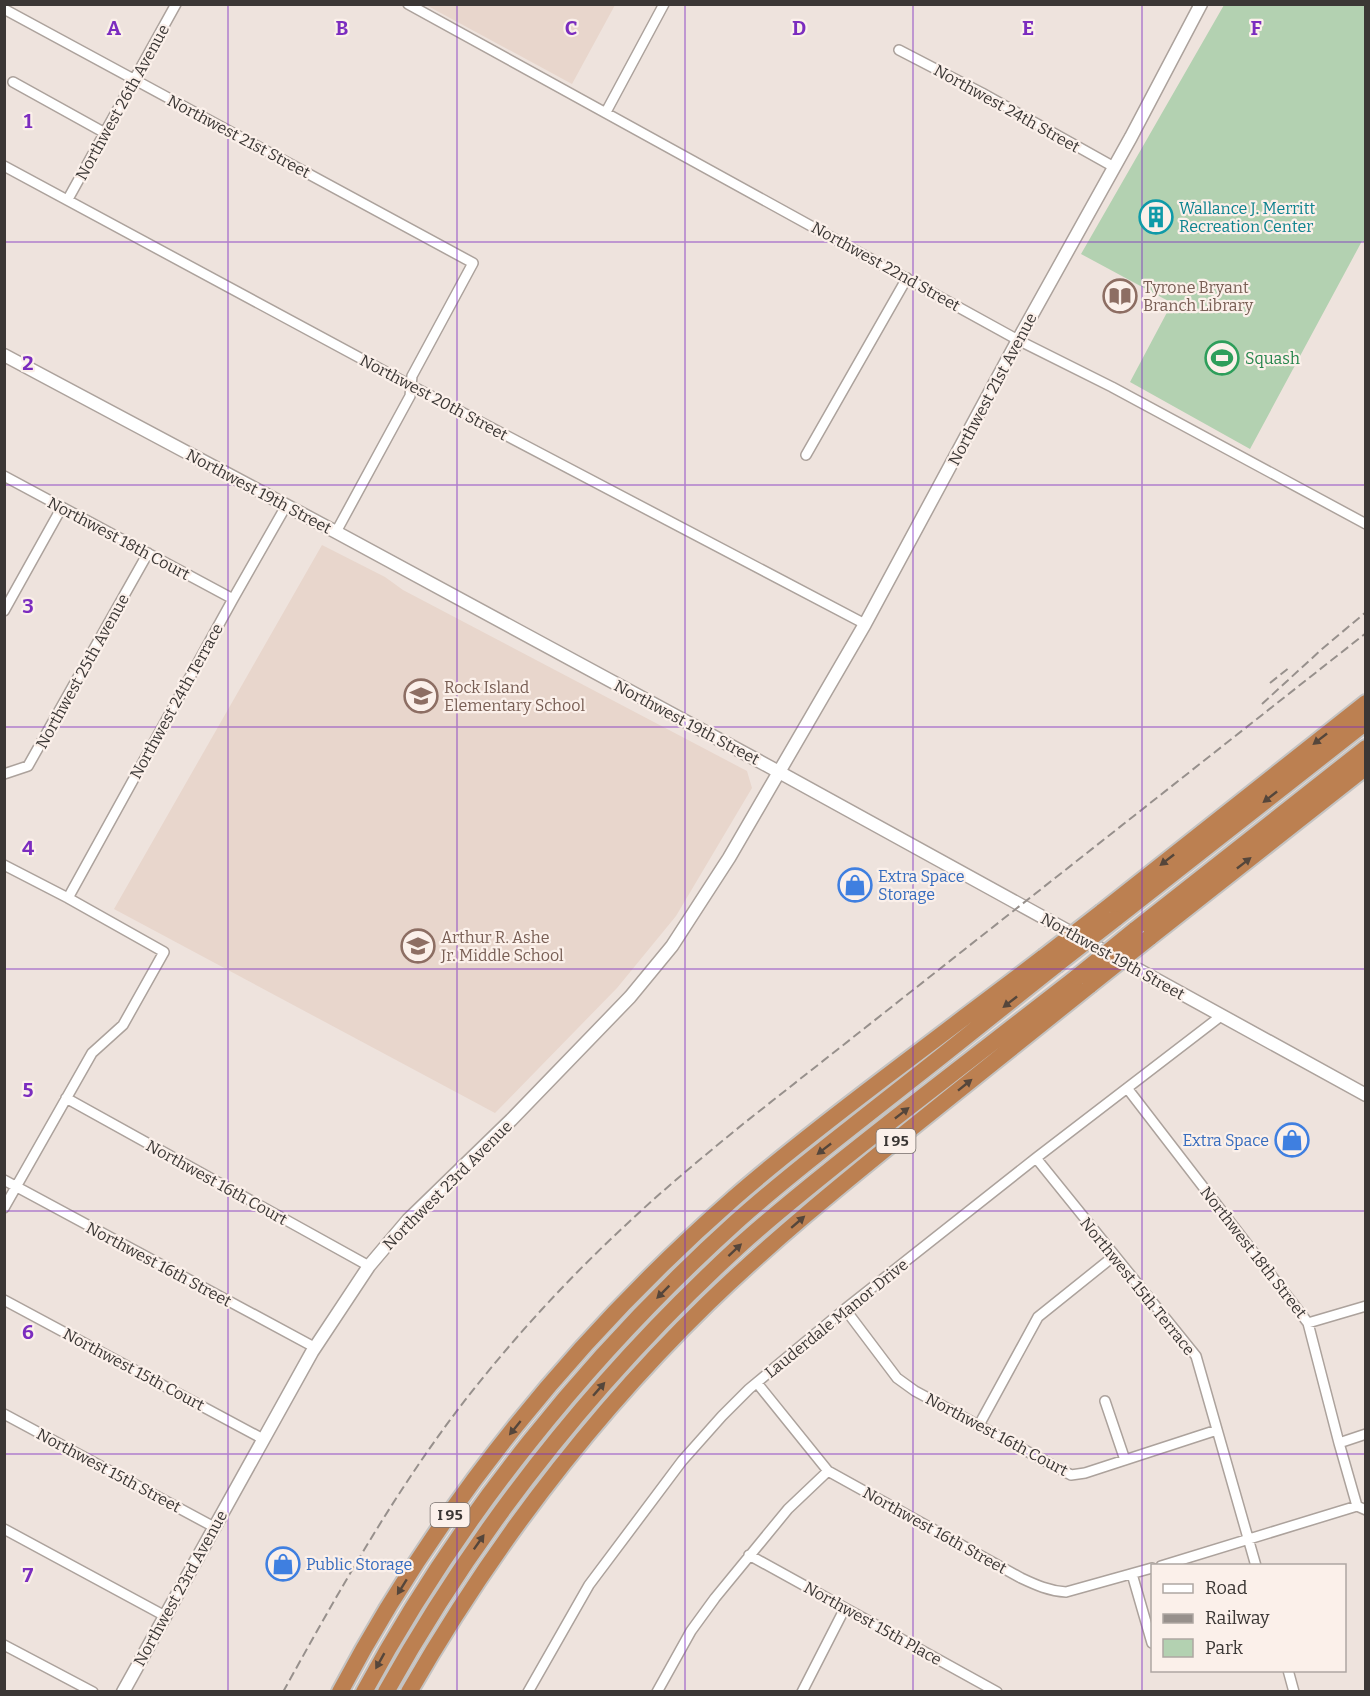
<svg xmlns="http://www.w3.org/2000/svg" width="1370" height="1696" viewBox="0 0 1370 1696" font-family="Bitter,serif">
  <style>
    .built { fill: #e8d6cc }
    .green { fill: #b3d1b1 }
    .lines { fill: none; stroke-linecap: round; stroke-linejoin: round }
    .street-casing { stroke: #aca29c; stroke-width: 12 }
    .secondary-casing { stroke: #aca29c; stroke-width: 15 }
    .highway-casing { stroke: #c4c3c2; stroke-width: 20 }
    .street { stroke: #fff; stroke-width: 9 }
    .secondary { stroke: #fff; stroke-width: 12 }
    .highway { stroke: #bc8051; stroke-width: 16 }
    .rail { stroke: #97908c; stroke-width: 2; stroke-dasharray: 9 4.5; stroke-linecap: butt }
    .highway-bridge-casing { stroke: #c4c3c2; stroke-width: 20; stroke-linecap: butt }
    .highway-bridge { stroke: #bc8051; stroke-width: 16 }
    .oneway { fill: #55463b }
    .grid { fill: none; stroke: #7b2cbf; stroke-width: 1.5; stroke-opacity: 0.55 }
    .labels { text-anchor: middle; stroke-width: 4.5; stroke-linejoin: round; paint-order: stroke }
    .shield { fill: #fbf0ea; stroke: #756e6b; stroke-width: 1.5 }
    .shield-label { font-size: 15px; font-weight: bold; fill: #3b3735 }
    .street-label { font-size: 16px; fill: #3b3735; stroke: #fbf0ea }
    .culture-label { font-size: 16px; fill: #0d838f; stroke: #fbf0ea; text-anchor: start }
    .education-label { font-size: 16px; fill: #785e54; stroke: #fbf0ea; text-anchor: start }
    .leisure-label { font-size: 16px; fill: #27864d; stroke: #fbf0ea; text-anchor: start }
    .shop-label { font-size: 16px; fill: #366cbe; stroke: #fbf0ea; text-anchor: start }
    .grid-label { font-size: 20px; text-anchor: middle; font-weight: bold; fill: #7b2cbf; stroke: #fbf0ea; stroke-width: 4.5; stroke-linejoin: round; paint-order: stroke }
  </style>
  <rect width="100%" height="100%" fill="#eee3dd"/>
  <!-- built -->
  <path class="built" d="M426 5H615L572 84Z
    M322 545 385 577 403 590 747 771 752 788 676 916 617 988 495 1113 114 909Z"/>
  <!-- green -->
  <path class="green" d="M1224 5H1365V243L1362 241 1250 449 1130 382 1172 303 1081 254Z"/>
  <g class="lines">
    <defs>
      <path id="street" d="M408 4 1018 340 1112 387 1366 524
        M4 9 473 263 412 376 410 396 336 532
        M899 50 982 93 1114 167
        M13 82 105 133
        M606 112 664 4
        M4 166 412 386 865 624
        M68 199 176 4
        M806 455 907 278
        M4 476 233 599
        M4 611 62 507
        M4 774 28 766 148 553
        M4 865 68 898 164 952 123 1025 92 1053 4 1208
        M68 898 233 599 286 506
        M1127 1088 1308 1323 1339 1443 1357 1506
        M66 1098 369 1266
        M1036 1158 1196 1356 1256 1566
        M4 1180 314 1347
        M4 1300 263 1439
        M845 1309 897 1378 915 1391 1071 1475 1085 1473 1217 1430
        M1308 1323 1366 1306
        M757 1383 828 1471 1021 1578C1036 1585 1049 1591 1066 1592L1152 1568
        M1105 1401 1125 1460
        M4 1414 214 1527
        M979 1425 1038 1317 1114 1256
        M1339 1443 1366 1434
        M4 1529 165 1616
        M749 1555 997 1692
        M1161 1566 1357 1506 1366 1510
        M1132 1574 1152 1643
        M4 1645 93 1692
        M1288 1670 1294 1692
        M528 1692 589 1585 682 1461 722 1416 749 1389 845 1309 1036 1158 1221 1016
        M657 1692 691 1631 715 1598 788 1509 828 1471
        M802 1692 845 1608"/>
      <path id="secondary" d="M4 355 336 532 768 766 1366 1095
        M123 1692 312 1352 369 1266 408 1220 511 1120 630 997 672 946 729 858 865 624 1018 340 1131 137 1201 4"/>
      <path id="highway" d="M1102 912 1366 703
        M1115 919 1366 722
        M1135 930 1366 748
        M1149 938 1366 767
        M340 1692C439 1505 576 1337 734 1198 782 1156 833 1117 883 1079 937 1038 990 998 1044 957
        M364 1692C459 1516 587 1357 735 1223 780 1182 829 1145 877 1107 937 1060 996 1013 1056 965
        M386 1692C479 1525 598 1376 738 1247 788 1202 841 1161 894 1119 955 1072 1016 1024 1077 977
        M409 1692C491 1549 590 1418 708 1303 770 1243 837 1188 904 1134 966 1084 1028 1035 1090 985"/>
    </defs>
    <!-- street casing -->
    <use href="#street" class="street-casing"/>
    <!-- secondary casing -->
    <use href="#secondary" class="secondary-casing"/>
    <!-- highway casing -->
    <use href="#highway" class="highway-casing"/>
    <!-- street -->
    <use href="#street" class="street"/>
    <!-- secondary -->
    <use href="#secondary" class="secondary"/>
    <!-- highway -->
    <use href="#highway" class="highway"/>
    <!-- rail -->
    <path class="rail" d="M1270 683 1290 667
      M1262 704 1322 649 1366 612
      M283 1692C344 1582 406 1471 486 1374 530 1320 578 1269 629 1222 665 1188 704 1156 743 1124L1366 633"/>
    <defs>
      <path id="highway-bridge" d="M1044 957 1102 912
        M1056 965 1115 919
        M1077 977 1135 930
        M1090 985 1149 938"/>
    </defs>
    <!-- highway-bridge casing -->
    <use href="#highway-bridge" class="highway-bridge-casing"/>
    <!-- highway-bridge -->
    <use href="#highway-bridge" class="highway-bridge"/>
  </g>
  <!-- one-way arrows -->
  <defs><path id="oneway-solid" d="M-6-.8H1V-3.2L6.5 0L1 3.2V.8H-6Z" transform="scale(1.5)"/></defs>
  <g class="oneway">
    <use href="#oneway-solid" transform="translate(1320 739) rotate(142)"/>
    <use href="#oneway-solid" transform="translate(1270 797) rotate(142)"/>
    <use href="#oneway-solid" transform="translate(1167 860) rotate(142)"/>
    <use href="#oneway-solid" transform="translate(1244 863) rotate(-38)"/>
    <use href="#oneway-solid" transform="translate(1010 1002) rotate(142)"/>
    <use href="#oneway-solid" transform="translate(965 1085) rotate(-39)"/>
    <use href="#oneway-solid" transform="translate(902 1113) rotate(-38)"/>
    <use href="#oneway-solid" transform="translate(824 1149) rotate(142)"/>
    <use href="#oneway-solid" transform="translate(798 1222) rotate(-41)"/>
    <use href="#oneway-solid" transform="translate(735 1250) rotate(-43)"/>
    <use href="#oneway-solid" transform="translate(663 1292) rotate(135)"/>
    <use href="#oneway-solid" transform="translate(599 1389) rotate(-49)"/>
    <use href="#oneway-solid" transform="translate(515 1428) rotate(129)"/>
    <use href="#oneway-solid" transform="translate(479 1542) rotate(-55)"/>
    <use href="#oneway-solid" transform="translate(402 1587) rotate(122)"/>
    <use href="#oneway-solid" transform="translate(380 1661) rotate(119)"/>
  </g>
  <!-- grid -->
  <path class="grid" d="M228 4V1692M457 4V1692M685 4V1692M913 4V1692M1142 4V1692M4 242H1366M4 485H1366M4 727H1366M4 969H1366M4 1211H1366M4 1454H1366"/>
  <!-- icons -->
  <defs>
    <symbol id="building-ring" viewBox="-11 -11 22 22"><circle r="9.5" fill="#fbf0ea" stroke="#0f9aa8" stroke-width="1.5"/><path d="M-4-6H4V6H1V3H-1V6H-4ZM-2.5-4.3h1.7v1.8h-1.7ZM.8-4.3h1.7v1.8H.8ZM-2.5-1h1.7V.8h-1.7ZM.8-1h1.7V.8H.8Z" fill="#0f9aa8"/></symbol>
    <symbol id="library-ring" viewBox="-11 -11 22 22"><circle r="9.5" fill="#fbf0ea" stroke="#8d6e63" stroke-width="1.5"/><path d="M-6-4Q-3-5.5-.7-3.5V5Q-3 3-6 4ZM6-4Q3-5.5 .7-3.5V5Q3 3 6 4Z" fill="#8d6e63"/></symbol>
    <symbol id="stadium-ring" viewBox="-11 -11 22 22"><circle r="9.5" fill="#fbf0ea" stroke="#2e9e5b" stroke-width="1.5"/><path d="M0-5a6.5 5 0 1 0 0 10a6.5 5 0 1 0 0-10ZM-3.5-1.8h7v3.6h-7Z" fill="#2e9e5b"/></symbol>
    <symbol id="school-ring" viewBox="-11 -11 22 22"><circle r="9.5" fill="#fbf0ea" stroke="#8d6e63" stroke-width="1.5"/><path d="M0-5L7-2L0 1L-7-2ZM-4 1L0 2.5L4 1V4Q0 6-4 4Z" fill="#8d6e63"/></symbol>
    <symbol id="shop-ring" viewBox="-11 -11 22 22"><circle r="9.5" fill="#fbf0ea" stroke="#3f7fe0" stroke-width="1.5"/><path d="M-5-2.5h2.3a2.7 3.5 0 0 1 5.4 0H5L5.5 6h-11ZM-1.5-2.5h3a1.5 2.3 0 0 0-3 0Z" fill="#3f7fe0"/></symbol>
  </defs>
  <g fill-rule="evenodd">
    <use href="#building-ring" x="1137" y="198" width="38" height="38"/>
    <use href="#library-ring" x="1101" y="277" width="38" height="38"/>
    <use href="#stadium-ring" x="1203" y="339" width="38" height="38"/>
    <use href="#school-ring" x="402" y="677" width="38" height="38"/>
    <use href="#shop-ring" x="836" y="866" width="38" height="38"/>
    <use href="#school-ring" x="399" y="927" width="38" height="38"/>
    <use href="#shop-ring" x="1273" y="1121" width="38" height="38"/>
    <use href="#shop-ring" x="264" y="1545" width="38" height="38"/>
  </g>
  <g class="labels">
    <!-- shield labels -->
    <g class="shield">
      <rect x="876.5" y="1129" width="39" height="24" rx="4.5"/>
      <rect x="430.5" y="1503" width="39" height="24" rx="4.5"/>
    </g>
    <g class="shield-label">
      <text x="896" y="1146">I 95</text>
      <text x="450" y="1520">I 95</text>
    </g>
    <!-- street labels -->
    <g class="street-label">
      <text transform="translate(122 102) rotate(-61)" y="6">Northwest 26th Avenue</text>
      <text transform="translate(1007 108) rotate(29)" y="6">Northwest 24th Street</text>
      <text transform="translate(239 136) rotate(28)" y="6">Northwest 21st Street</text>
      <text transform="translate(886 266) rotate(29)" y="6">Northwest 22nd Street</text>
      <text transform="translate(992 389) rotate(-62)" y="6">Northwest 21st Avenue</text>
      <text transform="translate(434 397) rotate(28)" y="6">Northwest 20th Street</text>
      <text transform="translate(259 491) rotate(28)" y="6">Northwest 19th Street</text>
      <text transform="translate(119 538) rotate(28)" y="6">Northwest 18th Court</text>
      <text transform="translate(82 671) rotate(-61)" y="6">Northwest 25th Avenue</text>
      <text transform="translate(176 701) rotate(-61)" y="6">Northwest 24th Terrace</text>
      <text transform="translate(687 722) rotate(28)" y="6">Northwest 19th Street</text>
      <text transform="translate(1113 956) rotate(29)" y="6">Northwest 19th Street</text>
      <text transform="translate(217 1182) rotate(29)" y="6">Northwest 16th Court</text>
      <text transform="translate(447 1185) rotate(-45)" y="6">Northwest 23rd Avenue</text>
      <text transform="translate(1254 1252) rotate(52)" y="6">Northwest 18th Street</text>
      <text transform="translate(159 1264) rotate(28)" y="6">Northwest 16th Street</text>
      <text transform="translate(1138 1286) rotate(51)" y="6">Northwest 15th Terrace</text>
      <text transform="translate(836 1318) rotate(-39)" y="6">Lauderdale Manor Drive</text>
      <text transform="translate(134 1369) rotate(28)" y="6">Northwest 15th Court</text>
      <text transform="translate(997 1434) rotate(28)" y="6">Northwest 16th Court</text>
      <text transform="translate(109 1470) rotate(28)" y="6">Northwest 15th Street</text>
      <text transform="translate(935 1530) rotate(29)" y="6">Northwest 16th Street</text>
      <text transform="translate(180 1588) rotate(-61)" y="6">Northwest 23rd Avenue</text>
      <text transform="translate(873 1623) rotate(29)" y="6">Northwest 15th Place</text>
    </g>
    <!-- culture labels -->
    <g class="culture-label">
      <text x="1179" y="214">Wallance J. Merritt<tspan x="1179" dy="18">Recreation Center</tspan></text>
    </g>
    <!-- education labels -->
    <g class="education-label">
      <text x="1143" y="293">Tyrone Bryant<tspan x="1143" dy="18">Branch Library</tspan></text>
      <text x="444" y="693">Rock Island<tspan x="444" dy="18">Elementary School</tspan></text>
      <text x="441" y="943">Arthur R. Ashe<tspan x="441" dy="18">Jr. Middle School</tspan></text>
    </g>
    <!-- leisure labels -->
    <g class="leisure-label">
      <text x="1245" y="364">Squash</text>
    </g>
    <!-- shop labels -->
    <g class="shop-label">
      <text x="878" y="882">Extra Space<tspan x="878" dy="18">Storage</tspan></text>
      <text x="1269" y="1146" text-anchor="end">Extra Space</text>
      <text x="306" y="1570">Public Storage</text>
    </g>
  </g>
  <g class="grid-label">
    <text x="114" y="35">A</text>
    <text x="342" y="35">B</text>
    <text x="571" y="35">C</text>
    <text x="799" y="35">D</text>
    <text x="1028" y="35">E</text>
    <text x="1256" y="35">F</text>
    <text x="28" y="128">1</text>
    <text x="28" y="370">2</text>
    <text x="28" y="613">3</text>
    <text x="28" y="855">4</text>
    <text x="28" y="1097">5</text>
    <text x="28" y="1339">6</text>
    <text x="28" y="1582">7</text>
  </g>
  <!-- border -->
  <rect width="1370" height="1696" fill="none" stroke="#3b3735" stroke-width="12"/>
  <!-- legend -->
  <rect x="1151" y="1564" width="195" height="108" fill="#fbf0ea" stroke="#aea6a2" stroke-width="1.5"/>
  <rect x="1163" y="1584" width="30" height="9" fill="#ffffff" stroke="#aea6a2" stroke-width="1.5"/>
  <text x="1205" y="1594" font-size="18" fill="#3b3735">Road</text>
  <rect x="1163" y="1614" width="30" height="9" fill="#97908c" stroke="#aea6a2" stroke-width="1.5"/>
  <text x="1205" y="1624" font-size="18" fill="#3b3735">Railway</text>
  <rect x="1163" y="1639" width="30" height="18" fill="#b3d1b1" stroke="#aea6a2" stroke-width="1.5"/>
  <text x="1205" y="1654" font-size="18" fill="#3b3735">Park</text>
</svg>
